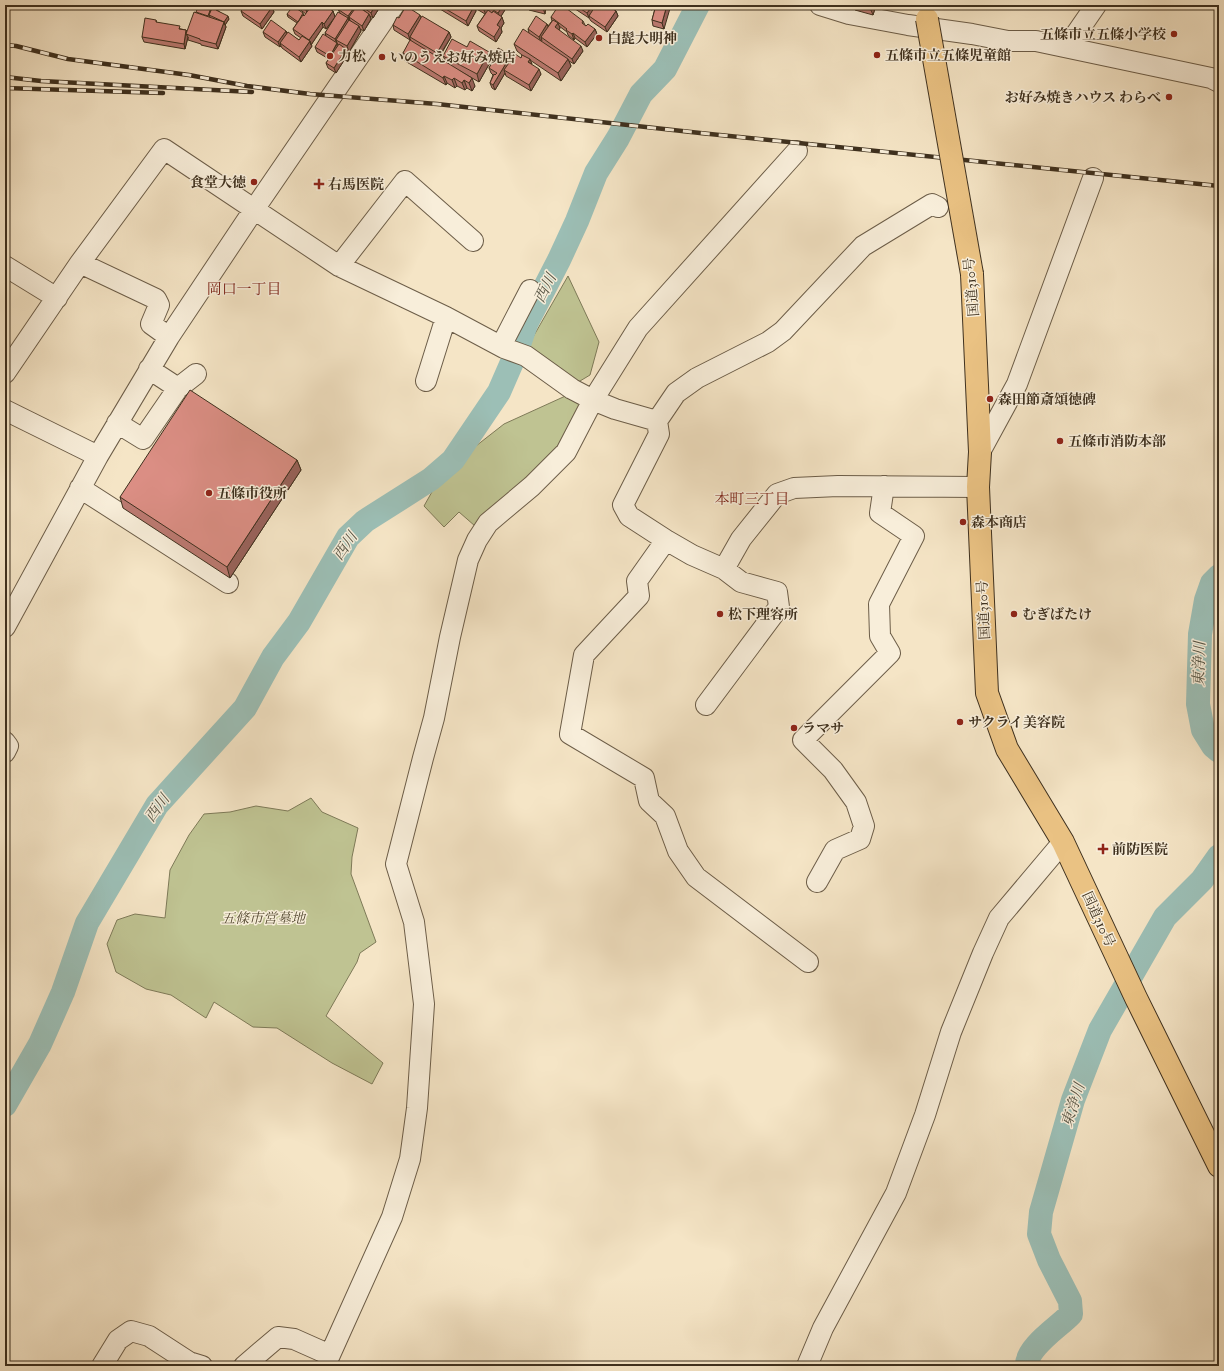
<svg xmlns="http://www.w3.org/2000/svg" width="1224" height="1371" viewBox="0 0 1224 1371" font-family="'IM FELL Double Pica','Noto Serif JP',serif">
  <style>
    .green { fill: #bfc392; stroke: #7e7a58 }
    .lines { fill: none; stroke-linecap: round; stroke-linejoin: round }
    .river { stroke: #9cbfb6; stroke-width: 24 }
    .minor-casing { stroke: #6c5d48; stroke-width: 22 }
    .highway-casing { stroke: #3e301e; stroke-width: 24 }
    .minor { stroke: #f8eeda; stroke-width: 20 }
    .highway { stroke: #eac283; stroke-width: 22 }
    .rail-casing { stroke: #3e301e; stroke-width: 4.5 }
    .rail { stroke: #f8eeda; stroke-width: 3; stroke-dasharray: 9; stroke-linecap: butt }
    .highway-bridge-casing { stroke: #3e301e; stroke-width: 24; stroke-linecap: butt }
    .highway-bridge { stroke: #eac283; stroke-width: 22 }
    .wall { fill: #bc7a72; stroke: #3e301e }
    .shaded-wall { fill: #99635c; stroke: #3e301e }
    .building { fill: #db8e84; stroke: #3e301e }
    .poi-dot { fill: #8f2418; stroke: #f8eeda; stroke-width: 1.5 }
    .labels { text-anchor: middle; stroke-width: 3; stroke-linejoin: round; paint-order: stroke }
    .poi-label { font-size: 14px; font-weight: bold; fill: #3e301e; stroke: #f8eeda; text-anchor: start }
    .street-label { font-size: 14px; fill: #3e301e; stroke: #f8eeda }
    .park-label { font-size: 14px; font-style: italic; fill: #584d35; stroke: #f8eeda }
    .water-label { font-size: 15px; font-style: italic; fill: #565444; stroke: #f8eeda }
    .neighbourhood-label { font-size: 15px; fill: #7a1f14; stroke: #f8eeda }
  </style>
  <rect width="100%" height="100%" fill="#f5e5c6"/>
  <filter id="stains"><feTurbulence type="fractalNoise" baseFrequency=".005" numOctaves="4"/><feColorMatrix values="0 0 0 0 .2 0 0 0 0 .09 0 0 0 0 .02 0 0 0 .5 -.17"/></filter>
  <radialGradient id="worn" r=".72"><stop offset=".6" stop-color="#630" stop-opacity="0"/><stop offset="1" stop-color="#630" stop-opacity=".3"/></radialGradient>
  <!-- green -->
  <path class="green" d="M568 276 599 342 590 375 575 384 525 351Z
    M572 393 585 404 560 448 475 526 459 512 444 527 424 506 433 490 458 460 504 424Z
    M311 798 322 812 358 828 352 857 351 874 376 942 360 953 357 962 326 1016 383 1063 372 1084 332 1063 277 1028 253 1027 214 1002 206 1018 171 995 146 989 116 972 107 944 117 920 135 914 165 918 170 870 189 835 204 814 230 812 256 806 288 811Z"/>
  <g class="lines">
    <!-- river -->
    <path class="river" d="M1219 576 1212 583 1206 600 1200 634 1198 704 1203 730 1213 746 1219 751
      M5 1105 40 1044 63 992 87 923 157 805 245 708 273 657 299 622 348 537 365 521 431 479 453 460 499 392 516 353 526 324 559 260 577 221 596 173 618 138 641 94 665 69 698 5
      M1027 1366C1026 1347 1059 1327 1071 1314L1070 1301 1049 1260 1039 1234 1041 1212 1073 1100 1100 1030 1165 917 1202 880 1219 856"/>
    <defs>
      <path id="minor" d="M820 5 849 14 908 25 972 34 1008 41H1036L1211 78 1219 82
        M1067 47 1096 5
        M938 207 932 204 863 246 783 331 768 342 697 378 676 393 657 421 659 434 623 505 629 516 666 540 692 555 724 569 741 539 777 494 794 488 838 486 978 487
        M80 263 156 299 159 305 151 324 169 337
        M5 266 57 298
        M339 266 405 181 473 241
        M501 346 530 290
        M5 373 80 263 164 149 339 266 446 317 504 348 526 356 572 389 593 400 615 409 657 421
        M426 381 446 317
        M178 388 196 374
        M5 410 98 456
        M117 423 143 439 178 388 149 369
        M980 452 1017 384 1093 178
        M80 488 228 583
        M666 540 637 581 639 596 584 655 570 734 644 778 649 801 665 816 678 851 696 877 808 962
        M5 627 98 456 169 337 255 208 394 5
        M706 705 779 607 777 592 741 582 724 569
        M5 742 8 746 5 752
        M817 882 835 850 860 839 864 826 856 802 833 770 803 740 890 653 880 636 879 604 914 536 880 513 884 486
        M102 1366 118 1340 131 1331 149 1336 189 1362 202 1366
        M244 1366 278 1337 294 1339 330 1355
        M325 1366 392 1217 410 1159 417 1108 424 1004 414 922 396 864 423 758 434 718 450 637 468 560 477 540 488 523 532 486 566 452 593 400 638 328 797 151
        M807 1366 823 1328 896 1193 925 1115 951 1032 983 953 999 918 1063 842"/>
      <path id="highway" d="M972 274 980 452 978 487 987 693 1007 749 1063 842 1136 998 1219 1166"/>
    </defs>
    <!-- minor casing -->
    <use href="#minor" class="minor-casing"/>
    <!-- highway casing -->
    <use href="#highway" class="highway-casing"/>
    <!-- minor -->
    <use href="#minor" class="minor"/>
    <!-- highway -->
    <use href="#highway" class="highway"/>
    <defs>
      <path id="rail" d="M5 45 16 46 68 59 189 75 247 86 310 94 437 104 700 133 1219 186
        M5 77 41 81 252 92
        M5 88 163 93"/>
    </defs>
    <!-- rail casing -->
    <use href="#rail" class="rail-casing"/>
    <!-- rail -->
    <use href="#rail" class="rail"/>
    <defs>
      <path id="highway-bridge" d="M927 19 972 274"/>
    </defs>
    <!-- highway-bridge casing -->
    <use href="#highway-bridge" class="highway-bridge-casing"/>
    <!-- highway-bridge -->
    <use href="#highway-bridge" class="highway-bridge"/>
  </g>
  <!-- wall -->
  <path class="wall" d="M295 5H324L333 11 335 17 340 13 339 11 337 9 335 5H381L373 18 370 16 371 19 364 31 360 29 361 31 349 52 347 51 348 54 336 73 328 68 326 63 329 59 317 52 315 47 326 36 325 33 334 19 326 29 323 27 311 45 312 46 301 62 282 48 281 46 280 47 265 37 263 32 286 31 287 33 299 40 301 38 295 34 293 29 297 23 288 17 287 14 303 13 304 16 306 14 295 6Z
    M438 5H508L501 16 504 23 501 28 502 32 496 42 479 31 477 26 485 14 475 8 476 11 468 26 440 9Z
    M527 5H546L545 14 529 10Z
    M569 5H607L616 11 618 16 607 32 591 21 589 18Z
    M640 5H653L652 10Z
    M656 5 664 29 653 26 652 20Z
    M854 5H876L873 15 855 10Z
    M213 7 229 19 225 25 226 27 218 49 201 45V44L188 40V37L185 49 144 42 142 37 156 20 157 23 181 29 186 30 187 33Z
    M272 7 274 12 262 29 243 16 241 11Z
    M551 17 583 21 585 25 586 26 595 29 597 34 587 47 575 38 574 40 568 35 567 32 559 26 560 28 559 30 583 51 574 64 569 61 571 66 561 81 530 60 532 65 541 74 531 91 506 76 505 73 495 90 492 88 490 83 493 75 491 73 489 68 493 61 492 58 511 55 512 58H521L522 55 517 51 514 44 529 33 528 29 547 24 548 26 552 21Z
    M399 18H421L449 32 451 37 439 58 446 62 443 56 467 47 492 59 479 82 460 71 475 86 472 91 467 88 465 90 457 86 455 88 447 83 446 85 405 61 403 53 411 41 410 39V40L394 30 393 25Z
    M297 460 301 470 230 578 123 508 120 497Z"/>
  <!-- shaded-wall -->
  <path class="shaded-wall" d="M212 5 213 8 209 15 210 16 208 20 207 17Z
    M310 5H316L308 15 306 10Z
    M356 5H357L359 9 349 17 350 21 348 16Z
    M363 5H367L364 8 365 10 363 12 362 7Z
    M375 5H381L373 18 371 13Z
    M503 5H508L500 18 498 13Z
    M543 5H546L545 14 543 8Z
    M593 5H597L589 16V18L587 13Z
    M650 5H653L652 10Z
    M667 5H671L664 29 662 23Z
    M872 5H876L873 15 871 10Z
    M474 6 476 11 468 26 466 21Z
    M487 6 489 11 486 15 484 10Z
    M272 7 274 12 262 29 260 24Z
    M333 11 335 17 326 29 324 24Z
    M616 11 618 16 607 32 605 27Z
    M369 14 371 19 364 31 362 26Z
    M420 15 422 20 410 37V40L408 34Z
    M228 16 229 19 225 25 224 22Z
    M502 17 504 23 501 28 502 32 496 42 494 37 497 25Z
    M348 18 350 23 336 40 339 48 332 61 330 56 337 44 335 39Z
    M224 22 226 27 218 49 216 44Z
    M322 22 323 27 311 45 309 40Z
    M558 23 560 28 557 32 555 27Z
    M547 24 549 29 541 37 542 41 541 42 539 37Z
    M359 26 361 31 349 52 347 46Z
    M595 29 597 34 587 47 585 42Z
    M186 30 188 35 186 34 188 37 185 49 184 44Z
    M286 31 288 36 280 43 281 46 280 47 278 42Z
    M449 32 451 37 438 58 437 53Z
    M573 33 575 38 574 40 572 34Z
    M310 41 312 46 301 62 299 57Z
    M581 46 583 51 574 64 572 59Z
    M346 49 348 54 336 73 334 68Z
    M489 52 492 59 479 82 477 74Z
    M511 55 513 60 504 70 505 73 495 90 493 85Z
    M530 59 532 64 528 62Z
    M568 59 571 66 561 81 558 73Z
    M539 69 541 74 531 91 529 85Z
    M444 76 447 83 446 85 443 78Z
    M454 78 457 86 455 88 452 80Z
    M472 78 475 86 472 91 469 83Z
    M464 80 467 88 465 90 462 83Z
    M297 460 301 470 230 578 227 567Z"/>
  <!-- building -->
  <path class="building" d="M199 5H212L208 16 196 12Z
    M245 5H270L272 7 260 24 241 11Z
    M299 5H310L306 10Z
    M312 5H324L333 11 324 24 322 22 309 40 293 29 303 15 304 16Z
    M336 5H356L348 16 339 10 341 8Z
    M366 5H375L371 13 364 8Z
    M439 5H473L474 6 466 21Z
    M477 5H503L498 13 487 6 484 10Z
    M527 5H543V8Z
    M559 5H562L583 21 582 23 586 26 588 24 595 29 585 42 573 33 572 34 566 30 567 29 551 17Z
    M575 5H593L587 13Z
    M596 5H607L616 11 605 27 589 16Z
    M656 5H667L662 23 652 20Z
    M855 5H872L871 10Z
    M213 6 217 8 216 10 228 16 224 22 209 15Z
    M293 6 303 13 298 22 287 14Z
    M357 6 369 14 362 26 349 17Z
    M406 6 420 15 408 34 393 25 397 17 399 18Z
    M488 10 492 13 493 11 502 17 497 25 500 27 494 37 477 26Z
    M194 12 224 22 216 44 200 40V39L186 34Z
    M338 12 348 18 335 39 325 33Z
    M422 16 449 32 437 53 410 37Z
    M536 16 547 24 539 37 528 29Z
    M145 18 156 20V22L180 26 179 29 186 30 184 44 142 37Z
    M271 20 286 31 278 42 263 32Z
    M349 20 359 26 347 46 336 40Z
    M553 20 558 23 555 27 581 46 572 59 541 37Z
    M523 29 568 59 558 73 514 44Z
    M288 32 299 40 302 36 310 41 299 57 280 43Z
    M323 34 337 43 330 56 315 47Z
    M452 39 467 47 470 41 489 52 477 74 443 56Z
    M410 40 472 78 469 83 464 80 462 83 454 78 452 80 444 76 443 78 403 53Z
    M339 44 346 49 334 68 326 63Z
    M498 48 511 55 493 85 490 83 494 74 495 75 497 73 489 68 494 59 492 58Z
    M515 54 521 58 522 55 530 59 528 62 539 69 529 85 504 70Z
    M190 390 297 460 227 567 120 497Z"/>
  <!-- markers -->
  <g class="poi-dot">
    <circle cx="1174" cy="34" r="4"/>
    <circle cx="599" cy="38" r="4"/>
    <circle cx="877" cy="55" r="4"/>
    <circle cx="330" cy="56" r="4"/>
    <circle cx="382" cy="57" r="4"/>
    <circle cx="1169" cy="97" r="4"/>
    <circle cx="254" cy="182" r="4"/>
    <path d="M317 178h4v4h4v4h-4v4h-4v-4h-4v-4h4z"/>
    <circle cx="990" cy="399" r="4"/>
    <circle cx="1060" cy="441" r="4"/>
    <circle cx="209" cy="493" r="4"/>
    <circle cx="963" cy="522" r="4"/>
    <circle cx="720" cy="614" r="4"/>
    <circle cx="1014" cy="614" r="4"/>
    <circle cx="960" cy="722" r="4"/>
    <circle cx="794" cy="728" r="4"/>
    <path d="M1101 843h4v4h4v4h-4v4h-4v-4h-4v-4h4z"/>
  </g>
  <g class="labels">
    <!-- poi labels -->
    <g class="poi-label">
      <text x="1166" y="39" text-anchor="end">五條市立五條小学校</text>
      <text x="607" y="43">白髭大明神</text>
      <text x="885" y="60">五條市立五條児童館</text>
      <text x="338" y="61">力松</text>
      <text x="390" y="62">いのうえお好み焼店</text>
      <text x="1161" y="102" text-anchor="end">お好み焼きハウス わらべ</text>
      <text x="246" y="187" text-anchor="end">食堂大徳</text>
      <text x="328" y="189">右馬医院</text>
      <text x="998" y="404">森田節斎頌徳碑</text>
      <text x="1068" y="446">五條市消防本部</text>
      <text x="217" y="498">五條市役所</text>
      <text x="971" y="527">森本商店</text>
      <text x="728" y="619">松下理容所</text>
      <text x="1022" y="619">むぎばたけ</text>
      <text x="968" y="727">サクライ美容院</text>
      <text x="802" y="733">ラマサ</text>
      <text x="1112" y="854">前防医院</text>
    </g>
    <!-- street labels -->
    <g class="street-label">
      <text transform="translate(971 287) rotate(-95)" y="5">国道310号</text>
      <text transform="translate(983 610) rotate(-93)" y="5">国道310号</text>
      <text transform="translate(1099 919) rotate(65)" y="5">国道310号</text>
    </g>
    <!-- park labels -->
    <g class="park-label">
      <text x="263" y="923">五條市営墓地</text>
    </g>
    <!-- water labels -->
    <g class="water-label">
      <text transform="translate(545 288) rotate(-63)" y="5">西川</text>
      <text transform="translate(345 546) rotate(-55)" y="5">西川</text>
      <text transform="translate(1199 664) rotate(-89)" y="5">東浄川</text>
      <text transform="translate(157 808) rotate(-54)" y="5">西川</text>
      <text transform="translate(1073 1105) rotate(-72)" y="5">東浄川</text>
    </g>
    <!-- neighbourhood labels -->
    <g class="neighbourhood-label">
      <text x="244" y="294">岡口一丁目</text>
      <text x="752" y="504">本町三丁目</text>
    </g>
  </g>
  <!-- margin -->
  <rect width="1224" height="1371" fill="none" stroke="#f5e5c6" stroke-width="20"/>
  <rect x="6" y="6" width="1212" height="1359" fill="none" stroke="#3e301e" stroke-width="2"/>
  <rect x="10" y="10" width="1204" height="1351" fill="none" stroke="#3e301e"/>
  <rect width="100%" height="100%" filter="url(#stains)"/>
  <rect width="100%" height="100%" fill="url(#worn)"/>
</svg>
